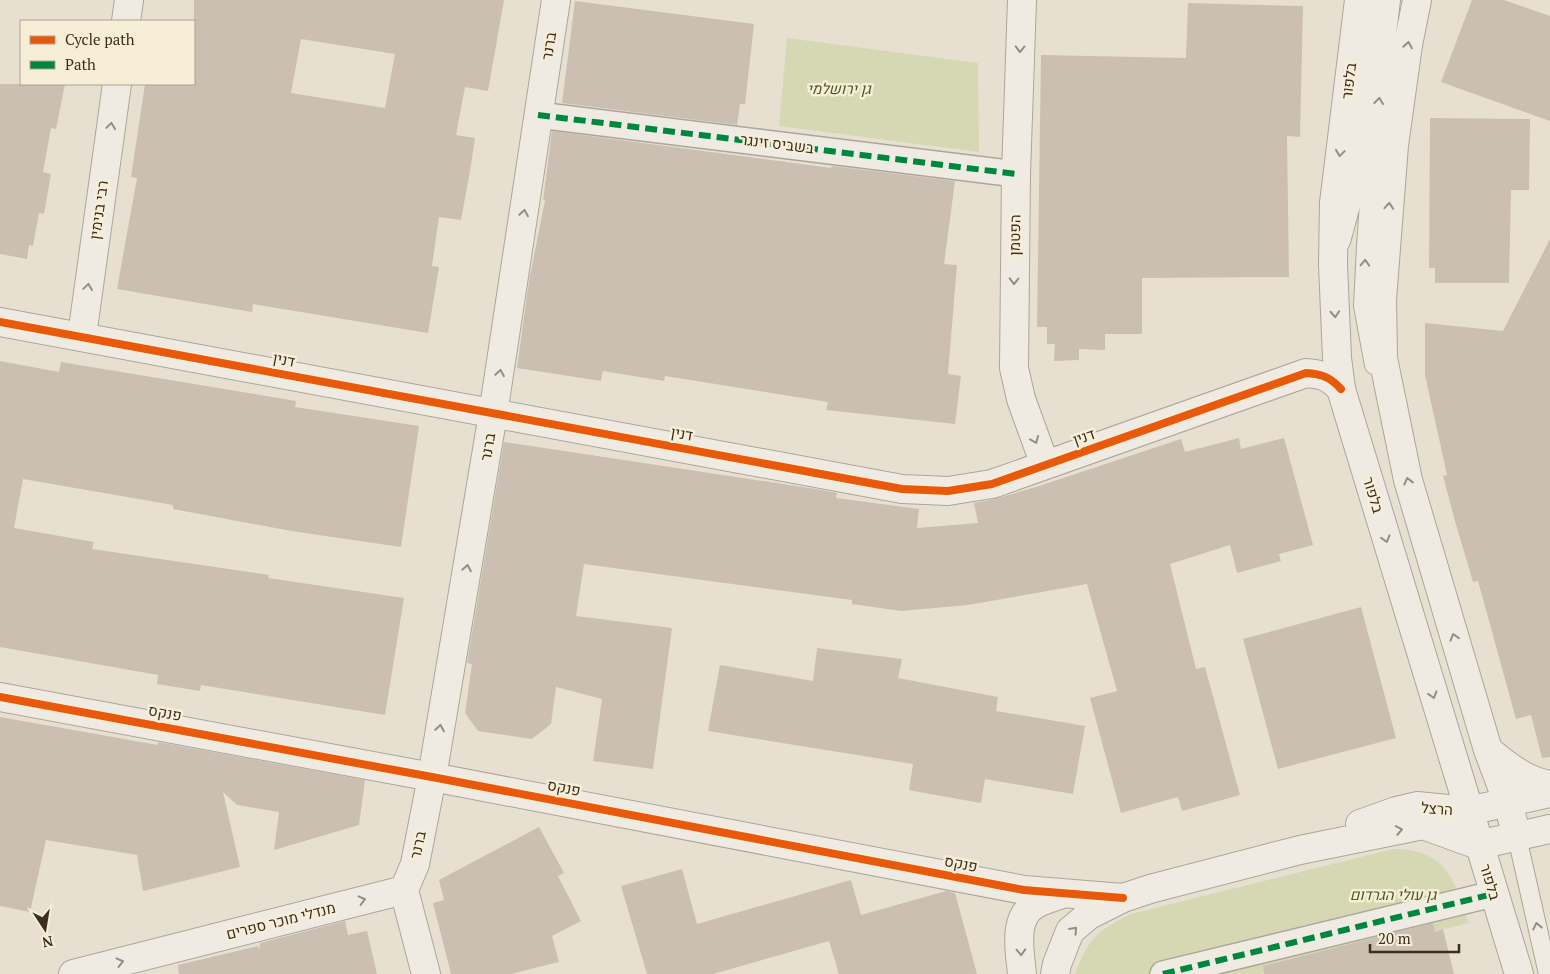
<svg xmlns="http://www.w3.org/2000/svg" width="1550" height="974" viewBox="0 0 1550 974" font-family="'PT Serif',Heebo,serif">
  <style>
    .green { fill: #d6d7b3 }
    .building { fill: #cbbfb2; fill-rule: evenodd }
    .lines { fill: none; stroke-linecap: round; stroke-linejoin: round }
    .service-casing { stroke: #ada599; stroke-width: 20 }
    .pedestrian-casing { stroke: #ada599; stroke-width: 28 }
    .minor-casing { stroke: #ada599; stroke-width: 30 }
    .tertiary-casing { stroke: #ada599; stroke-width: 30 }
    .service { stroke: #efebe3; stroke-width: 18 }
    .pedestrian { stroke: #efebe3; stroke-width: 25 }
    .minor { stroke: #efebe3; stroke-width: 28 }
    .tertiary { stroke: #efebe3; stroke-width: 28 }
    .quiet { stroke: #00873e; stroke-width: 6; stroke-dasharray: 12 6; stroke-linecap: butt }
    .cycleway-casing { stroke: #f7eed8; stroke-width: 11 }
    .cycleway { stroke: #e8590c; stroke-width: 8 }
    .oneway { stroke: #968c82 }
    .labels { text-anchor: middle; stroke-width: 5; stroke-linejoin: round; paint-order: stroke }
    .street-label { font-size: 15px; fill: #3d2e20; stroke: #f7eed8 }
    .park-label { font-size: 15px; font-style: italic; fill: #4d5a26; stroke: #f7eed8 }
  </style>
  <rect width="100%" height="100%" fill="#e7e0d1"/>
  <!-- green -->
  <path class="green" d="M787 38 978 63 979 152 779 126Z
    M1393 849C1446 849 1454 879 1469 923L1259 974H1075C1088 939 1098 930 1131 914Z"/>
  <!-- building -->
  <path class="building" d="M194 0H504L488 91 465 87 456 135 475 138 470 171 461 220 439 217 432 266 439 267 428 333 253 304 252 312 117 289 137 178 131 177 145 84H194ZM301 39 395 54 385 108 291 93Z
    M1472 0H1504L1550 16V121L1441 82Z
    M575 1 754 24 745 104H740L737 125 562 103Z
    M1188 3 1303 6 1300 137 1287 136 1289 277 1142 278V334H1105V350L1079 349V360L1054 361 1055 344H1047V327H1037L1041 55 1186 58Z
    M0 84H65L56 129 51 128 43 172 51 174 44 214 39 213 33 246 29 245 27 259 0 254Z
    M1430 118 1530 119 1529 190H1511L1509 283H1435V268H1429Z
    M552 131 831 168 832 166 955 181 944 264 957 265 948 374 961 376 955 424 826 410 828 402 665 376 664 381 603 371 601 381 517 368 529 281 545 200H543Z
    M1550 239V757L1542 758 1531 715 1516 719 1478 581 1473 582 1455 521 1443 476 1447 475 1425 375V323L1503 331Z
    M0 361 59 372 61 362 296 401 295 407 419 426 401 547 291 531 173 509V505L23 479 14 528 94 542 92 549 269 575 268 578 404 598 385 715 201 685 200 691 157 684 158 675 0 647Z
    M1239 438 1241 449 1284 438 1313 545 1279 554 1281 561 1237 573 1230 545 1170 564 1196 669 1205 667 1240 795 1182 811 1178 797 1121 813 1090 698 1117 691 1087 584 968 605 901 611 852 604V600L584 564 576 616 672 628 653 769 593 761 602 699 556 687 551 724 532 739 478 731 465 713 472 664 467 663 504 442 816 489 837 493 836 498 919 509 917 528 978 523 974 503 995 499 1036 487 1181 439 1185 452Z
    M1361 607 1396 738 1278 769 1243 639Z
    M817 648 902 659 898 678 998 697 996 711 1085 726 1073 794 985 779 981 803 930 794 909 790 913 764 708 731 720 665 813 681Z
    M0 717 158 745V742L365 780 359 825 274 850 279 812 237 805 223 792 240 867 143 891 137 855 46 840 30 912 0 906Z
    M539 827 564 873 558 876 581 921 552 936 559 962 511 974H451L433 903 444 900 439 880Z
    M682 869 697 924 851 880 861 915 946 891 955 893 977 974H839L829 941 713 974H647L621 886Z
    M345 921 348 935 367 931 377 974H179L178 965 258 946 259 951 260 943Z
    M1433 923 1435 932 1443 929 1454 974H1264L1263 966Z"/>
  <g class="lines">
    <defs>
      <path id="service" d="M1341 242 1354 194 1374 17 1381 0
        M1374 365 1363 306 1366 246 1371 174 1391 0
        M1517 837 1548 974"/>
      <path id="pedestrian" d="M538 115 1016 174
        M1163 974 1493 894"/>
      <path id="minor" d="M1022 0 1016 174 1014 368 1021 399 1045 465
        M126 21 129 0
        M0 322 902 489 948 491 992 484 1306 373C1322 374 1330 377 1341 389
        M82 336 117 84
        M0 697 432 777 1024 890 1123 898
        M1360 824 1396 811 1417 806 1468 811
        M404 890 415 864 432 777 493 414 556 0
        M404 890 426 974
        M73 974 404 890
        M1022 974C1020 952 1012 917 1036 904 1044 900 1054 897 1062 894
        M1055 974 1057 964 1070 931 1089 915 1123 898 1150 889 1300 850 1423 825 1478 845"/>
      <path id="tertiary" d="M1359 0 1334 203 1333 265 1337 358 1341 389 1519 974
        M1417 0 1408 45 1394 145 1382 300 1383 358 1408 480 1488 750 1508 803 1517 837
        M1488 750C1507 766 1526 781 1550 785
        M1468 811 1550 793
        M1478 845 1550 829"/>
    </defs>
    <!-- service casing -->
    <use href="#service" class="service-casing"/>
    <!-- pedestrian casing -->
    <use href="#pedestrian" class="pedestrian-casing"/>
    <!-- minor casing -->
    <use href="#minor" class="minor-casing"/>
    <!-- tertiary casing -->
    <use href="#tertiary" class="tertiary-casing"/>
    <!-- service -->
    <use href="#service" class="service"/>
    <!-- pedestrian -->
    <use href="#pedestrian" class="pedestrian"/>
    <!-- minor -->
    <use href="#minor" class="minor"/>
    <!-- tertiary -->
    <use href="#tertiary" class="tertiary"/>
    <!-- quiet -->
    <path class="quiet" d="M538 115 1016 174
      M1163 974 1493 894"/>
    <defs>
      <path id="cycleway" d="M0 322 902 489 948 491 992 484 1306 373C1322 374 1330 377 1341 389
        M0 697 432 777 1024 890 1123 898"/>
    </defs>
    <!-- cycleway casing -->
    <use href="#cycleway" class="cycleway-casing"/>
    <!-- cycleway -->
    <use href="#cycleway" class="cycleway"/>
  </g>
  <!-- one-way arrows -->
  <defs><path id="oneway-chevron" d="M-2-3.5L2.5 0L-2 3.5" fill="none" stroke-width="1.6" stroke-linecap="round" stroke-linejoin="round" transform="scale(1.25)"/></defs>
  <g class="oneway">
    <use href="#oneway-chevron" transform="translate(1408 45) rotate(-80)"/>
    <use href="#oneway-chevron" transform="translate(1020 49) rotate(92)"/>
    <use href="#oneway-chevron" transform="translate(1379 101) rotate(-83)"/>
    <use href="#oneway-chevron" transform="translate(111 126) rotate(-82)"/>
    <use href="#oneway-chevron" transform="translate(1340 153) rotate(98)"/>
    <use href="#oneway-chevron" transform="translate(1389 206) rotate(-86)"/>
    <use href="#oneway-chevron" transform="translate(524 213) rotate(-81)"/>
    <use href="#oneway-chevron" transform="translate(1365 263) rotate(-88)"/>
    <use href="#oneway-chevron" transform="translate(1014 281) rotate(91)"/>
    <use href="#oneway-chevron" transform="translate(88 287) rotate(-82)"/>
    <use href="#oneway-chevron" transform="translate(1335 314) rotate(87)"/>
    <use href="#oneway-chevron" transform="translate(500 373) rotate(-81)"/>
    <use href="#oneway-chevron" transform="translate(1035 440) rotate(68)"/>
    <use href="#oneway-chevron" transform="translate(1408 481) rotate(-104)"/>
    <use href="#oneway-chevron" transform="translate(1386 539) rotate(73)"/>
    <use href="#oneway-chevron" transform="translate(467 568) rotate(-80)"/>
    <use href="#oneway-chevron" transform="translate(1454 637) rotate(-107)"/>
    <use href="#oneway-chevron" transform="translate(1433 695) rotate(73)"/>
    <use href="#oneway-chevron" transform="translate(440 728) rotate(-81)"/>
    <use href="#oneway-chevron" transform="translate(1399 830) rotate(-11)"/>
    <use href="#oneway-chevron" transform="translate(362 900) rotate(-14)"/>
    <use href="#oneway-chevron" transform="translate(1537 926) rotate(-102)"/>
    <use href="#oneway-chevron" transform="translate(1074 930) rotate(-48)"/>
    <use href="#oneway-chevron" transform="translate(1021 952) rotate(88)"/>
    <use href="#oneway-chevron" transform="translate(120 962) rotate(-14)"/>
  </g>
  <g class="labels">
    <!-- street labels -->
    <g class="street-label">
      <text transform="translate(549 46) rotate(-81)" y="5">ברנר</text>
      <text transform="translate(1349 81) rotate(-83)" y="5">בלפור</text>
      <text transform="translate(777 144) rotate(7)" y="5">בשביס זינגר</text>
      <text transform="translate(99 210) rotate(-82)" y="5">רבי בנימין</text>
      <text transform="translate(1015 235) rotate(-89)" y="5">הפטמן</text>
      <text transform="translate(284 360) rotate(11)" y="5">דנין</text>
      <text transform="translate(682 434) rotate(10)" y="5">דנין</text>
      <text transform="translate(1084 437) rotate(-19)" y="5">דנין</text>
      <text transform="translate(488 447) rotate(-80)" y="5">ברנר</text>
      <text transform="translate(1373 495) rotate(73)" y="5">בלפור</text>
      <text transform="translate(165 713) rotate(10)" y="5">פנקס</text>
      <text transform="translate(564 788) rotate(11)" y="5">פנקס</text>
      <text transform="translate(1437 809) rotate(4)" y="5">הרצל</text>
      <text transform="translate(418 845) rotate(-78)" y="5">ברנר</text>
      <text transform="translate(961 864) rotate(11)" y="5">פנקס</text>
      <text transform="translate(1490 882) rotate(73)" y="5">בלפור</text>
      <text transform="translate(281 921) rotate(-14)" y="5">מנדלי מוכר ספרים</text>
    </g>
    <!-- park labels -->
    <g class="park-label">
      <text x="839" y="94">גן ירושלמי</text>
      <text x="1393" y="900">גן עולי הגרדום</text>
    </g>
  </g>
  <!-- legend -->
  <rect x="20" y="20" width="175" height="65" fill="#f7eed8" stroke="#ada18e"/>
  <rect x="30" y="36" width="25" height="8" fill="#e8590c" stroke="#ada18e"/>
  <text x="65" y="45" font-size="15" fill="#3d2e20">Cycle path</text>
  <rect x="30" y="61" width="25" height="8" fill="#00873e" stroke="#ada18e"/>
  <text x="65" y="70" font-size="15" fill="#3d2e20">Path</text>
  <!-- north arrow -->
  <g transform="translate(45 929) rotate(168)" stroke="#f7eed8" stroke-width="4" paint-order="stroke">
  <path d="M0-4L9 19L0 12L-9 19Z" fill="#3d2e20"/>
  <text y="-8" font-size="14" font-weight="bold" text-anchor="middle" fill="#3d2e20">N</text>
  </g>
  <!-- scale -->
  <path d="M1370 944v8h89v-8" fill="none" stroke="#3d2e20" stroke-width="2.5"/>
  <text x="1378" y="944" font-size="15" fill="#3d2e20" stroke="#f7eed8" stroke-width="4" paint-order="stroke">20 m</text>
</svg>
